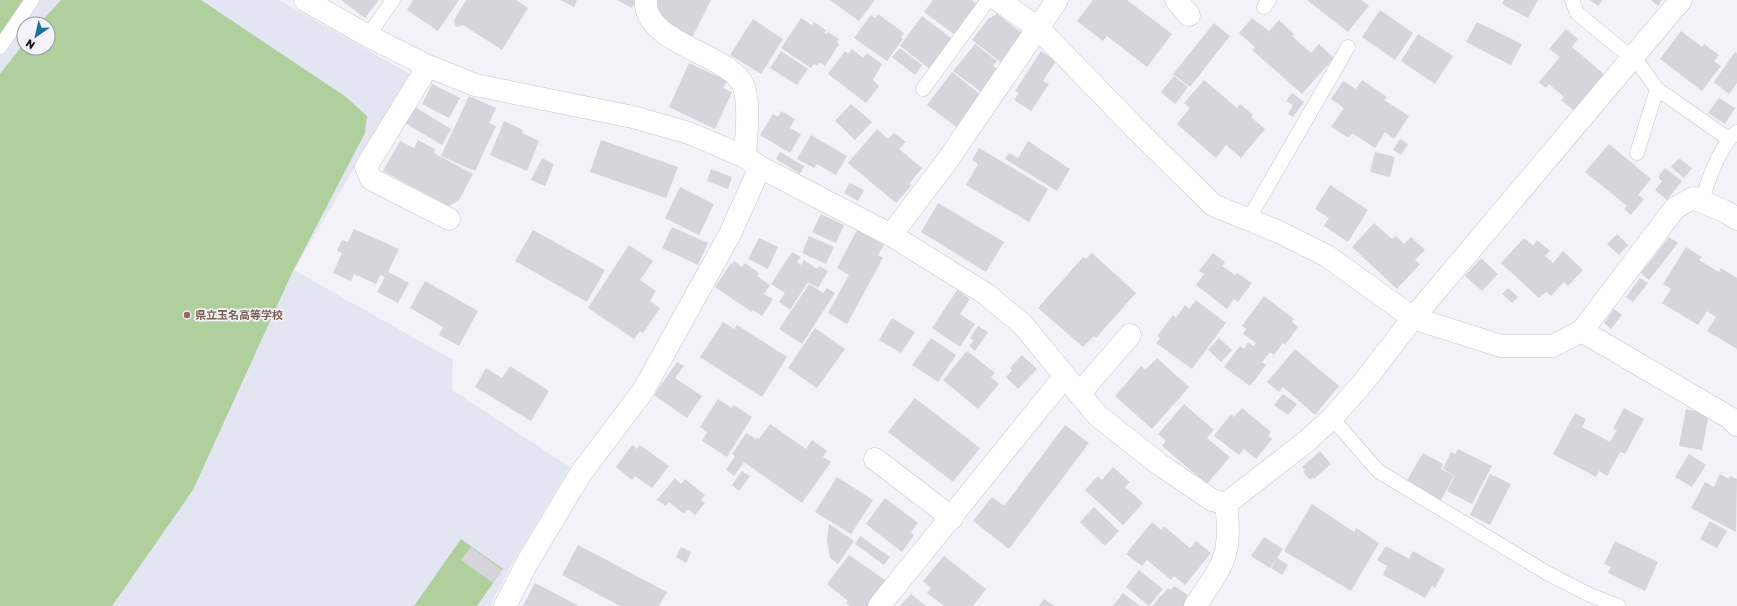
<svg xmlns="http://www.w3.org/2000/svg" width="1737" height="606" viewBox="0 0 1737 606" font-family="'Golos Text','Noto Sans JP',sans-serif">
  <style>
    .built { fill: #e4e5f2; fill-rule: evenodd }
    .green { fill: #afd09d }
    .building { fill: #d6d5db }
    .lines { fill: none; stroke-linecap: round; stroke-linejoin: round }
    .lane-casing { stroke: #c5c6cb; stroke-width: 15 }
    .street-casing { stroke: #c5c6cb; stroke-width: 23 }
    .lane { stroke: #fff; stroke-width: 14 }
    .street { stroke: #fff; stroke-width: 22 }
    .education-dot { fill: #8d6e63; stroke: #f2f2f8; stroke-width: 1.5 }
    .labels { text-anchor: middle; stroke-width: 3.5; stroke-linejoin: round; paint-order: stroke }
    .education-label { font-size: 11px; font-weight: bold; fill: #785e54; stroke: #f2f2f8; text-anchor: start }
  </style>
  <rect width="100%" height="100%" fill="#f2f2f8"/>
  <!-- built -->
  <path class="built" d="M0 0H279L410 74 294 270 453 360 452 390 570 467 509 569 490 606H0ZM24 24H48V48H24Z"/>
  <!-- green -->
  <path class="green" d="M0 0H31L0 46Z
    M61 0H201L346 97 367 116 365 133 292 273 193 490 112 606H0V74L24 43V48H48V24H39Z
    M461 539 503 569 477 606H414Z"/>
  <!-- building -->
  <path class="building" d="M341 0H379L365 18Z
    M413 0H459L438 31 407 10Z
    M466 0H516L528 8 502 50 463 25 457 27 455 25 454 20Z
    M560 0H577L574 7Z
    M617 0H636L632 8Z
    M655 0H711L692 38 660 19Z
    M830 0H875L859 21Z
    M933 0H972L977 4 971 11 973 12 955 35 924 12Z
    M1093 0H1127L1172 34 1147 67 1107 36 1103 41 1077 21Z
    M1307 0H1362L1369 6 1348 32Z
    M1504 0H1538L1528 18 1502 4Z
    M1590 0H1603L1598 6Z
    M1651 0H1662L1658 6Z
    M1380 10 1413 33 1395 60 1362 37Z
    M878 14 904 33 901 37 903 39 887 61 854 38 871 15 875 18Z
    M997 14 1022 33 1002 63 972 40 988 19Z
    M922 16 951 38 930 69 900 46Z
    M801 18 812 25 814 22 826 30 824 33 826 34 828 32 839 39 837 42 839 44 825 66 819 62 817 66 814 64 811 68 781 48Z
    M1252 18 1269 31 1264 37 1279 20 1294 34 1292 36 1311 53 1319 44 1334 58 1302 94 1252 50 1255 47 1239 33Z
    M753 19 783 39 761 74 730 55Z
    M1477 22 1522 44 1511 65 1466 42Z
    M1214 23 1230 36 1190 87 1173 74Z
    M1566 29 1578 39 1572 47 1606 76 1576 112 1561 100 1564 97 1549 84 1546 88 1539 82 1560 57 1549 49Z
    M1681 31 1702 47 1704 44 1719 55 1714 61 1721 66 1702 91 1660 59Z
    M1418 34 1453 56 1435 84 1401 61Z
    M975 44 997 61 993 66 998 69 981 92 953 71Z
    M900 48 922 65 915 75 892 57Z
    M852 49 863 58 867 53 882 64 873 80 879 86 866 103 828 74 845 51 848 54Z
    M781 51 808 69 797 85 770 68Z
    M1041 51 1056 61 1043 81 1049 84 1031 111 1014 100 1019 93 1015 91Z
    M1735 52 1737 53V83L1729 94 1714 82Z
    M689 63 727 81 723 88 732 92 715 129 669 107Z
    M952 72 981 95 958 128 927 105Z
    M1174 76 1188 87 1175 104 1161 92Z
    M1204 80 1237 108 1240 104 1253 115 1251 117 1265 129 1241 158 1226 145 1216 158 1177 124 1190 108 1184 103Z
    M1362 80 1387 97 1384 100 1409 116 1394 139 1385 132 1375 148 1352 133 1349 138 1331 127 1344 108 1331 99 1343 81 1356 89Z
    M432 84 460 98 449 118 422 104Z
    M1292 93 1304 102 1293 117 1288 114 1293 105 1286 101Z
    M469 96 496 108 489 123 496 126 475 171 441 156Z
    M1719 98 1735 108 1725 124 1708 113Z
    M851 104 872 122 855 140 835 121Z
    M415 107 451 129 442 145 405 123Z
    M781 111 795 119 790 128 801 134 790 153 760 135 773 114 778 117Z
    M504 121 523 130 522 133 539 141 527 171 490 155Z
    M877 129 888 139 894 133 906 142 899 149 922 168 909 184 911 186 896 203 848 163Z
    M811 135 847 156 836 175 817 164 814 168 797 159Z
    M1400 139 1408 144 1401 155 1393 150Z
    M418 140 435 149 434 153 473 174 459 200 449 206 383 171 400 141 414 148Z
    M601 140 678 167 666 198 590 172Z
    M1028 141 1070 169 1057 191 1005 159 1009 153 1018 158Z
    M1609 144 1651 179 1638 195 1644 199 1631 215 1624 209 1627 206 1585 172Z
    M979 148 1048 189 1029 222 966 185 978 164 972 160Z
    M780 152 804 166 800 174 776 159Z
    M1375 152 1395 157 1390 177 1370 172Z
    M542 158 554 164 545 186 531 180Z
    M1679 158 1692 168 1684 178 1671 167Z
    M1665 168 1682 181 1667 200 1655 190 1662 181 1658 177Z
    M711 169 732 177 728 189 707 181Z
    M850 183 864 190 858 201 844 193Z
    M1330 185 1368 210 1348 242 1324 226 1329 218 1315 209Z
    M680 187 714 204 699 235 665 218Z
    M938 203 1004 242 986 272 921 232Z
    M821 214 844 225 836 243 812 232Z
    M1374 223 1392 239 1396 236 1404 244 1411 237 1425 250 1415 260 1420 264 1397 289 1352 247Z
    M672 227 708 243 698 265 662 248Z
    M354 229 399 249 388 272 409 283 398 303 377 292 385 277 380 275 376 284 354 274 351 281 333 273 342 253 337 251 342 240 348 242Z
    M533 230 605 270 587 302 515 261Z
    M857 230 884 245 878 255 883 258 847 324 828 313 849 275 837 268Z
    M1617 234 1628 245 1619 255 1607 244Z
    M809 236 834 247 826 264 802 253Z
    M1669 237 1678 243 1649 280 1641 273Z
    M759 238 778 247 768 269 748 259Z
    M1524 238 1533 246 1537 240 1550 251 1545 256 1553 263 1563 251 1583 270 1568 286 1564 282 1551 296 1546 292 1539 298 1501 263Z
    M629 245 653 261 640 280 656 291 650 301 660 308 643 333 640 331 634 339 588 308Z
    M1686 247 1702 257 1699 260 1719 272 1721 268 1737 278V349L1707 331 1716 317 1707 311 1698 325 1662 303 1671 289 1663 284Z
    M792 252 801 257 797 262 801 265 804 260 817 269 819 266 828 271 818 288 808 282 790 310 779 302 785 293 771 284Z
    M1092 253 1136 293 1096 338 1094 336 1083 347 1038 308 1083 257 1086 259Z
    M1213 253 1225 262 1222 266 1235 275 1237 273 1252 283 1238 302 1234 299 1227 309 1196 285 1204 274 1199 271Z
    M1481 258 1498 274 1482 291 1465 276Z
    M734 261 742 267 745 263 759 273 757 276 770 285 764 294 773 299 762 316 753 310 752 312 715 287 731 263 732 264Z
    M1640 278 1648 283 1633 302 1626 297Z
    M425 281 478 311 459 346 439 335 443 327 410 308Z
    M809 284 823 293 827 288 835 293 802 344 779 329Z
    M1508 288 1518 297 1512 303 1502 294Z
    M957 290 970 299 960 314 975 324 960 347 932 328Z
    M1264 296 1294 319 1292 322 1298 327 1285 345 1283 343 1274 355 1270 352 1262 362 1266 365 1250 386 1224 367 1240 346 1244 349 1248 342 1253 346 1256 343 1243 334 1246 329 1242 326Z
    M1196 300 1226 323 1192 369 1156 343 1160 338 1157 336 1173 315 1176 318 1185 305 1189 309Z
    M1614 309 1622 315 1611 329 1604 323Z
    M892 318 915 332 901 353 879 340Z
    M723 322 734 329 737 325 787 357 762 397 700 357Z
    M978 326 988 332 975 351 969 346 974 340 970 338Z
    M815 328 845 349 817 388 788 368Z
    M931 338 956 355 938 382 912 365Z
    M1219 338 1232 350 1221 362 1208 350Z
    M1295 349 1339 386 1315 415 1283 387 1279 392 1267 382Z
    M967 351 995 373 991 377 999 384 978 409 943 380Z
    M1022 355 1037 369 1018 389 1006 377 1012 370 1010 368Z
    M1157 358 1189 387 1152 429 1115 396 1141 366 1145 370Z
    M677 362 684 366 675 378 702 396 687 418 654 395Z
    M510 366 549 391 531 421 475 387 486 368 502 378Z
    M1283 394 1297 404 1288 415 1274 405Z
    M915 398 980 448 953 482 888 432Z
    M718 399 732 408 734 405 752 417 727 457 702 441 707 432 700 427Z
    M1184 404 1214 430 1207 438 1230 457 1207 484 1162 446 1166 441 1158 434Z
    M1242 408 1271 432 1268 436 1272 439 1256 459 1244 449 1239 455 1214 436 1231 414 1234 417Z
    M1624 408 1644 419 1625 454 1620 452 1607 476 1599 471 1596 477 1553 454 1575 413 1586 419 1582 427 1610 442 1617 430 1613 429Z
    M1686 409 1709 414 1702 450 1679 446Z
    M770 424 806 449 812 440 827 451 823 457 831 462 802 503 744 462 734 476 726 470 735 456 732 454 746 433 756 439 757 437 759 439Z
    M1065 425 1089 443 1009 549 973 521 992 497 1004 506Z
    M632 445 637 449 640 445 669 466 652 488 635 476 632 480 616 467Z
    M1458 449 1492 466 1472 504 1447 491 1455 476 1443 469 1451 452 1455 454Z
    M1320 451 1331 464 1314 479 1313 477 1310 480 1303 472 1305 470 1302 467Z
    M1423 453 1443 464 1441 469 1454 476 1440 502 1406 482Z
    M1689 454 1706 465 1692 487 1675 477Z
    M1113 467 1130 482 1125 487 1143 503 1123 525 1085 490 1098 476 1102 480Z
    M742 471 750 476 739 491 732 485Z
    M1490 474 1511 484 1490 525 1470 515Z
    M1720 474 1729 479 1730 476 1737 479 1736 532 1691 508 1705 482 1714 487Z
    M837 477 873 500 851 534 815 512Z
    M675 478 681 484 685 479 705 495 701 500 705 503 695 515 688 509 684 514 669 502 666 506 657 500Z
    M885 498 918 523 911 532 914 535 902 552 866 524Z
    M1312 504 1354 532 1356 528 1379 543 1351 591 1284 551Z
    M1094 507 1119 531 1105 546 1080 522Z
    M1710 521 1727 531 1717 548 1700 539Z
    M1152 522 1161 530 1164 526 1190 548 1196 541 1211 553 1185 585 1174 576 1171 580 1147 560 1142 566 1126 554Z
    M829 524 854 541 838 564 830 558 827 540Z
    M860 536 890 557 884 565 855 544Z
    M1264 537 1283 549 1270 568 1251 556Z
    M1615 541 1658 562 1645 591 1608 573 1611 567 1604 564Z
    M578 545 667 592 659 606H620L562 575Z
    M1386 546 1409 559 1413 551 1445 569 1435 588 1432 586 1425 598 1383 575 1387 566 1377 560Z
    M471 547 502 570 493 583 461 560Z
    M681 547 691 552 686 563 676 557Z
    M849 555 888 582 870 606H850L846 603 848 601 827 584Z
    M944 556 986 589 973 606H944L927 593 931 588 923 581Z
    M1277 558 1288 565 1282 575 1271 568Z
    M1139 570 1163 589 1149 606 1126 587Z
    M535 583 579 606H523Z
    M1174 586 1188 595 1186 598 1190 601 1186 606H1153L1160 596H1161L1168 588 1171 590Z
    M1123 593 1140 606H1113Z
    M911 594 926 606H900Z
    M1044 599 1054 606H1039Z"/>
  <g class="lines">
    <defs>
      <path id="lane" d="M1572 0 1577 13 1639 64 1657 89 1637 153
        M1264 7 1269 0
        M368 36 393 0
        M0 47 32 0
        M923 89 988 0
        M1657 89 1729 139
        M1702 203C1706 184 1721 143 1737 132
        M1248 220 1348 47
        M1332 418 1378 471 1547 573 1590 595 1619 606"/>
      <path id="street" d="M305 0 368 36 428 66 475 85 633 117 689 133 745 157 760 167 891 235 947 161 1057 0
        M646 0C642 44 732 54 744 87 750 107 746 137 745 157
        M998 0 1038 28 1137 130 1213 205 1279 232 1327 256 1413 318 1501 346H1553L1582 331 1675 208 1693 198 1724 211 1737 219
        M1176 0 1189 15
        M428 66 366 167 371 179 449 219
        M891 235 986 294 1023 325 1097 415 1159 464 1212 500 1226 504
        M1582 331 1730 418 1737 425
        M1079 394 1130 335
        M875 459 952 518
        M1226 504 1308 440 1332 418 1363 383 1413 318 1681 0
        M505 606 527 563 581 473 643 391 730 234 760 167
        M879 606 1065 376
        M1195 606C1222 566 1233 556 1226 504"/>
    </defs>
    <!-- lane casing -->
    <use href="#lane" class="lane-casing"/>
    <!-- street casing -->
    <use href="#street" class="street-casing"/>
    <!-- lane -->
    <use href="#lane" class="lane"/>
    <!-- street -->
    <use href="#street" class="street"/>
  </g>
  <!-- markers -->
  <circle class="education-dot" cx="187" cy="315" r="4"/>
  <g class="labels">
    <!-- education labels -->
    <g class="education-label">
      <text x="195" y="319">県立玉名高等学校</text>
    </g>
  </g>
  <!-- north arrow -->
  <g transform="translate(36 36) rotate(214)"><circle r="19" fill="#f2f2f8" stroke="#9b9ba0"/>
  <path d="M0-3L7 15L0 10L-7 15Z" fill="#1c6e9f"/>
  <text y="-6" font-size="11" font-weight="bold" text-anchor="middle" fill="#19191b">N</text>
  </g>
</svg>
